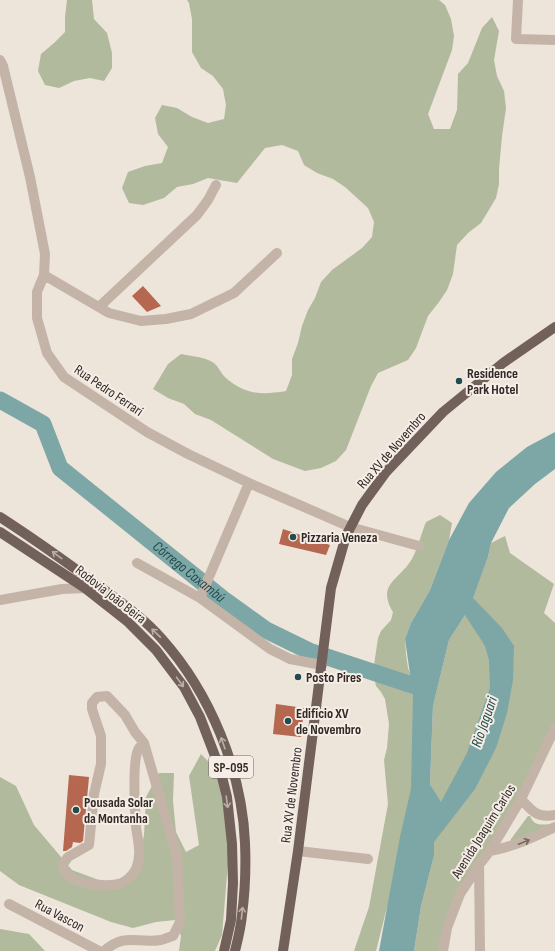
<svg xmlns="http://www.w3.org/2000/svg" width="555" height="951" viewBox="0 0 555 951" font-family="'Sofia Sans Condensed',sans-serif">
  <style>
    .green { fill: #b1ba9c }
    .water { fill: #7da6a7; fill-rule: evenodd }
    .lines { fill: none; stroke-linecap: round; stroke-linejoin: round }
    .river { stroke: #7da6a7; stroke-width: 17 }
    .building { fill: #b56750 }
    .minor { stroke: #c4b4a8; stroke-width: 10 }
    .major { stroke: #72615a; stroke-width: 10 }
    .oneway { stroke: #bbafa7 }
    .oneway2 { stroke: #746861 }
    .poi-dot { fill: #224b4d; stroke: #f6eee6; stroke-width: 1.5 }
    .labels { text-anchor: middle; stroke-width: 4; stroke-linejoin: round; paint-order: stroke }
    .shield { fill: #f6eee6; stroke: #6d6560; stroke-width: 1 }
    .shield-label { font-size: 13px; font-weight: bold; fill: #322a27 }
    .poi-label { font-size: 14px; font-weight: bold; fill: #322a27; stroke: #f6eee6; text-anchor: start }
    .street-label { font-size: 14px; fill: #322a27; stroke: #f6eee6 }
    .water-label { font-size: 15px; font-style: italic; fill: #224b4d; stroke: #f6eee6 }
  </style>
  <rect width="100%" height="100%" fill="#ede4da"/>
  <!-- green -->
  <path class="green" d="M67 0H92L94 19 107 33 112 53V68L104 81 90 78 74 81 59 88 45 85 38 71 41 54 54 43 65 32V17Z
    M187 0H439L445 5 451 19 454 36 452 50 428 114 434 129H450L457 110 458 74 468 63 482 28 492 17 499 31 494 60 497 76 504 91 506 108 502 136 499 169V184L496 198 481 223 468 233 457 245 453 274 447 290 439 302 428 316 416 348 408 360 378 373 371 386 346 450 336 461 321 468 305 471 273 459 211 420 195 414 184 404 168 398 153 389 168 364 181 354C191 356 205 357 214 363 219 367 221 374 226 378 246 395 261 395 286 391L292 375V359L298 343 302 326 308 310 315 298 321 282 332 270 362 248 372 237 374 222 368 208 345 187 333 179 317 173 304 165 298 151 282 145 265 148 237 183 208 178 193 184 177 187 164 198 143 205 129 203 122 188 128 172 145 166 162 163 168 147 158 134 155 118 162 105 177 108 192 117 208 123 224 119 226 105 223 89 213 76 201 68 192 52V19L189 3Z
    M440 515 452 523 449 540 430 590 411 623 405 639 406 654 408 668 416 690 417 790 395 882 386 911 376 951H354L369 907 388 804 384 760 387 748 389 724 385 699 381 692 376 686 373 672 378 638 381 631 391 620 393 612C377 585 397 581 410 562 417 552 421 534 426 522Z
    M505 536 510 553 554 584 544 613 555 623V723L516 805 468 878 439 951H414L421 906 434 856V842L441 803 430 784 433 706 449 640 468 610 488 557 491 543Z
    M201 754 225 778 230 839 222 935 215 951H179L181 936 175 920 156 922 133 928 111 922 19 885 0 871V777L16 786 34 825 72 870 104 882 125 886 137 870 144 835 146 797 159 773H174L173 801 176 832 186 852 199 845 189 776Z
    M528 816H530C534 826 541 825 551 824L511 842V839Z
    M0 929 29 934 45 951H0Z"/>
  <!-- water -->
  <path class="water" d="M555 432V469L535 484 509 508 491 543 488 557 473 598 502 628 514 646 513 680 507 713 496 748 475 789 434 842V856L421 906 414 951H379L400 837 411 789 413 695 405 639 411 623 430 590 449 540 469 503 496 472 527 447ZM465 615 485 646 489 660 490 688 467 753 441 802 430 784 433 706 449 640Z"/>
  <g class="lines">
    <!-- river -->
    <path class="river" id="s1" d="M0 400 43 424 60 468 223 599 266 630 309 651 421 688"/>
  </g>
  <!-- building -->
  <path class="building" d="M143 286 161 306 147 312 132 296Z
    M283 529 330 545 326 555 279 544Z
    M276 704 304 708 301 737 273 734Z
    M69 775 89 777 83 841 80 843 73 842 72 847 66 851H63Z"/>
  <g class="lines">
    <!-- minor -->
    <path class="minor" d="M518 0 516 39 555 40
      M0 60 3 66 30 177 45 254 44 275 37 292V318L47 353 64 377 147 432 188 454 249 483 350 527 419 546
      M44 275 109 313 141 321 166 319 191 314 234 293 277 253
      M99 307 197 215 208 200 216 185
      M137 563 200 598 270 649 290 659 322 665
      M200 598 249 483
      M0 600 62 589 85 588
      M521 799C533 812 537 818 555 815
      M298 851 368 859
      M490 851C515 846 532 838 555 827
      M479 865 480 951
      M9 904 99 951
      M104 951C126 932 137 944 161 940 165 939 169 937 173 936L180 922 177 856 144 743 135 732 125 715 107 696 97 697 92 703V709L101 736V764L94 794 89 845 68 857 63 864C63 866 63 868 64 870 70 884 105 887 118 884 125 883 133 875 136 869 142 855 138 841 136 827 135 811 132 763 138 750 139 747 142 745 144 743
      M443 951 447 928 460 894 479 865 490 851 521 799 555 728"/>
    <!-- major -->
    <path class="major" d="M0 517C31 537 62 559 92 581 116 599 142 616 162 639 210 693 242 770 245 843 246 866 245 892 242 915 241 927 238 939 235 951
      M0 532 85 588 127 621 156 650 184 687 200 717 220 769 227 797 232 844 233 883 231 920 224 951
      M283 951 298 851 331 588 346 536 362 505 386 472 443 412 503 363 555 327"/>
  </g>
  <!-- one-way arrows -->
  <defs><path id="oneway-shaft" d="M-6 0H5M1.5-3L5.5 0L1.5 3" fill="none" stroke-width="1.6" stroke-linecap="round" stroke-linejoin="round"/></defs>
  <g class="oneway">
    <use href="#oneway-shaft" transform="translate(57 555) rotate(-144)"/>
    <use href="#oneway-shaft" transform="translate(156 633) rotate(-136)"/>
    <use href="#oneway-shaft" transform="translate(180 682) rotate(54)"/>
    <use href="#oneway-shaft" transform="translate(223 743) rotate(-109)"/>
    <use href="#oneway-shaft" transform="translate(227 802) rotate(82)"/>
    <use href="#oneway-shaft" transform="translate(242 913) rotate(-84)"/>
  </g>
  <use class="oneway2" href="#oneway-shaft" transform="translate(524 842) rotate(-22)"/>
  <!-- markers -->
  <g class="poi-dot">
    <circle cx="459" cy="381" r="4"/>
    <circle cx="293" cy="537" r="4"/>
    <circle cx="298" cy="677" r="4"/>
    <circle cx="288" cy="721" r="4"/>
    <circle cx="76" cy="810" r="4"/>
  </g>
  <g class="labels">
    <!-- shield labels -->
    <rect class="shield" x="209" y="756" width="44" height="22" rx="3"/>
    <g class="shield-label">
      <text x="231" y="772">SP-095</text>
    </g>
    <!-- poi labels -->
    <g class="poi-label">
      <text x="467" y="378">Residence<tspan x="467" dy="16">Park Hotel</tspan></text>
      <text x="301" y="542">Pizzaria Veneza</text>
      <text x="306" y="682">Posto Pires</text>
      <text x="296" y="718">Edifício XV<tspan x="296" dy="16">de Novembro</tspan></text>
      <text x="84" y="807">Pousada Solar<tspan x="84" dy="16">da Montanha</tspan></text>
    </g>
    <!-- street labels -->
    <g class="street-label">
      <text transform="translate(109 390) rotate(34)" y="5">Rua Pedro Ferrari</text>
      <text transform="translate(391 450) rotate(-49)" y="5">Rua XV de Novembro</text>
      <text transform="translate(111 594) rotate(38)" y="5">Rodovia João Beira</text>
      <text transform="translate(291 795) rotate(-83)" y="5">Rua XV de Novembro</text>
      <text transform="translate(483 831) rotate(-58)" y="5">Avenida Joaquim Carlos</text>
      <text transform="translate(60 915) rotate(28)" y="5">Rua Vascon</text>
    </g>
    <!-- water labels -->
    <g class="water-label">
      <text dy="5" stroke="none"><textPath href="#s1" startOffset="262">Córrego Caxambú</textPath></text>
      <text transform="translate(484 722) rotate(-71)" y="5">Rio Jaguari</text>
    </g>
  </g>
</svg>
